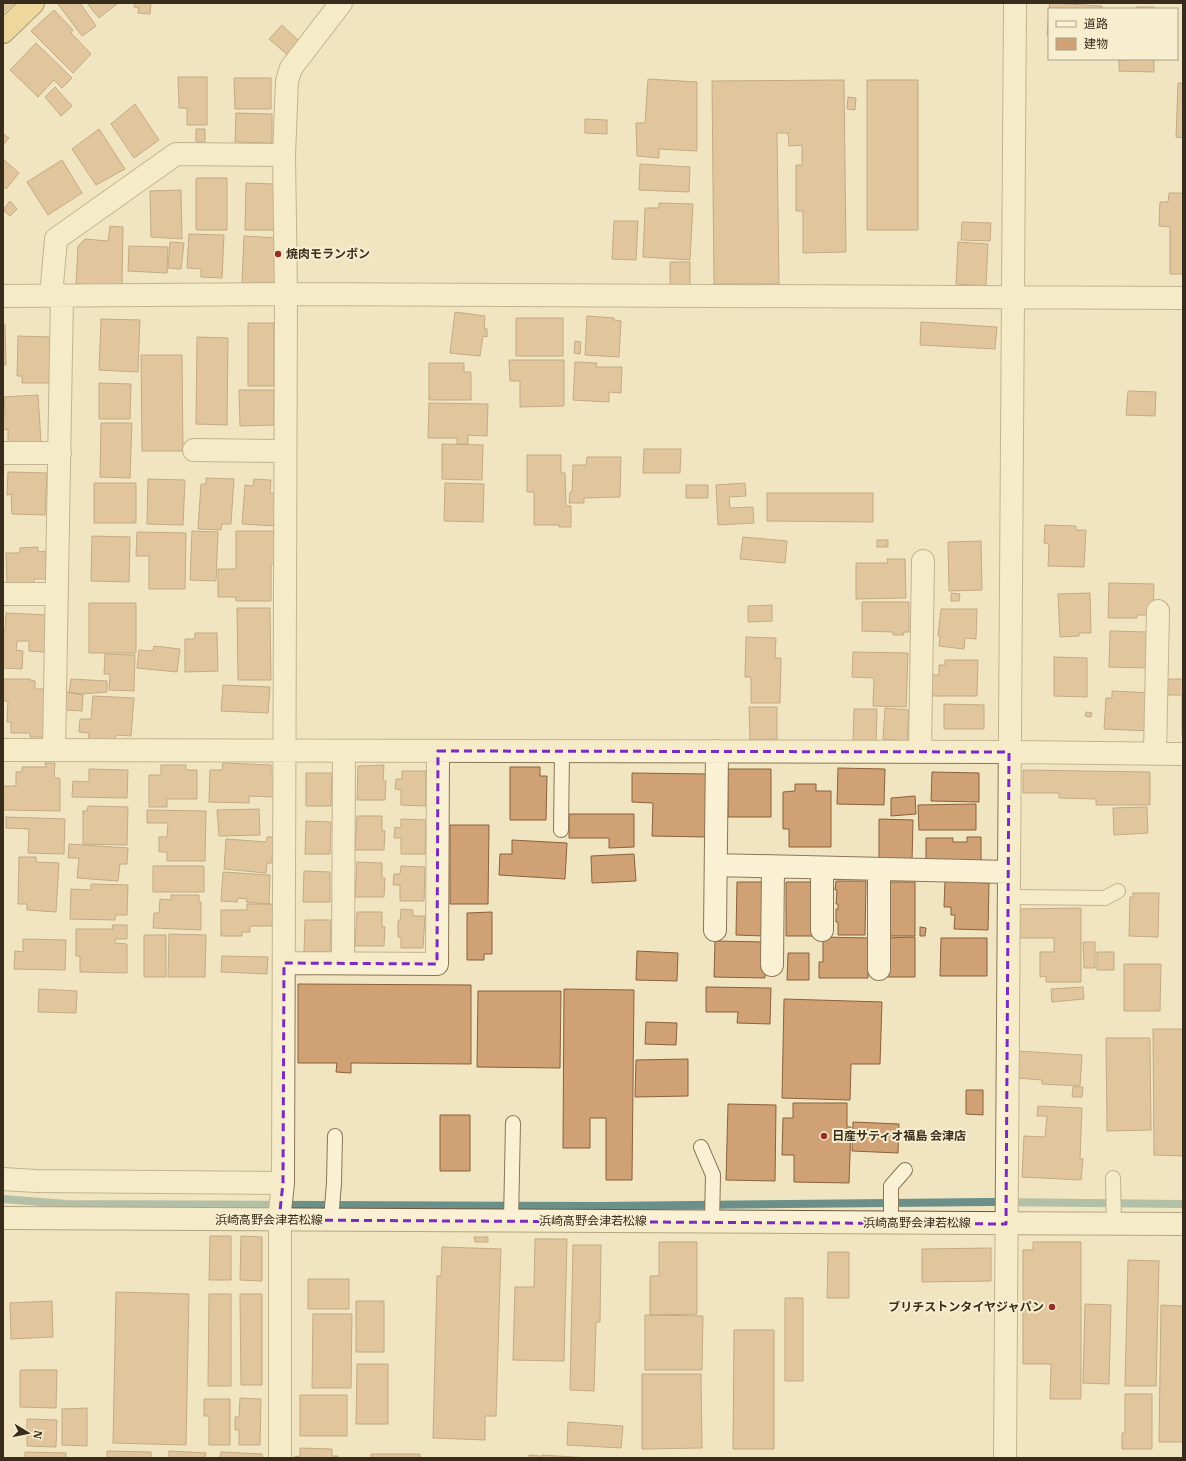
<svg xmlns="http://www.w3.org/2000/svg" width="1186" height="1461" viewBox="0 0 1186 1461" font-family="'IBM Plex Serif','Noto Sans JP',serif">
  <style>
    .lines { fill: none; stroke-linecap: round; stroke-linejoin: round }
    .stream { stroke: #6a9089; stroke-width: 8 }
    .building { fill: #cfa174; stroke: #8a613c }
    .service-casing { stroke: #8a7657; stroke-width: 16 }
    .minor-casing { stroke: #8a7657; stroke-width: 24 }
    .secondary-casing { stroke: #6b573b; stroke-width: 24 }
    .trunk-casing { stroke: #57432c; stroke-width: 24 }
    .service { stroke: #faf1d4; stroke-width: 14 }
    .minor { stroke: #faf1d4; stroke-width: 22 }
    .secondary { stroke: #faf1d4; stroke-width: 22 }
    .trunk { stroke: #ecc572; stroke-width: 22 }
    .marked { fill: none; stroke: #7b2cbf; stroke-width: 3; stroke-dasharray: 8 5; stroke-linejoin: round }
    .poi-dot { fill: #9b2d25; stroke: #f7eed0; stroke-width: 1.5 }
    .labels { text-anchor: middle; stroke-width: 4; stroke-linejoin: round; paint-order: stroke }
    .poi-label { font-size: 12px; font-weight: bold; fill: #382c1c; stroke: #f7eed0; text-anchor: start }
    .street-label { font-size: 12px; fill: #382c1c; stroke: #f7eed0 }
  </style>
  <rect width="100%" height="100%" fill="#f0e5c0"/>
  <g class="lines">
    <!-- stream -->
    <path class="stream" d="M3 1199 66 1204 600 1206 989 1202 1183 1204"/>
  </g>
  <!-- building -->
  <path class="building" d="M3 3H14L3 13Z
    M60 3H80L96 26 82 36 58 4Z
    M87 3H118L99 18Z
    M135 3H151L150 14 138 13 139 8 134 7Z
    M1050 3 1102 6V9H1049Z
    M1136 7H1154V9H1136Z
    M54 10 73 30 71 33 91 54 73 73 31 31Z
    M1049 10V35H1047Z
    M282 25 301 43 290 57 269 39Z
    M36 43 72 78 62 88 54 80 38 97 10 70Z
    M1127 59H1154V72L1119 71V60H1127Z
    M178 77H207V125H187V108H179Z
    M234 78H271V109H235Z
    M648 79 697 82V151L659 149V158L637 156 636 123H645Z
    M844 80 846 252 803 253V211H796V165H802V145L789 146 788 133H777L779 284H714L712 81Z
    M867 80H918V230H867Z
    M1178 83H1183V138L1176 137Z
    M55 87 72 106 61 116 45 97Z
    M848 97 856 98 855 110 847 109Z
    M135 104 159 140 134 158 111 124Z
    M236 113 272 114V143L235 142Z
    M585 119 607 120V134L585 133Z
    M99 129 125 169 96 185 72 149Z
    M196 129H205V142H196Z
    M3 134 9 138 3 145Z
    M3 159 19 173 6 189 3 186Z
    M62 160 82 193 48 215 27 182Z
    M640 164 690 167 689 192 639 190Z
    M196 178H227V230H196Z
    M246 183 274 184 275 230H245Z
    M181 190 182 239 151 237 150 191Z
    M1169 193H1183V274H1170V227L1159 226 1160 202H1168Z
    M10 201 17 209 10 216 3 210Z
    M659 203 693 204 690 260 643 257 645 208H659Z
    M614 221H638L636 260 612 259Z
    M962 222 991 223 990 241 961 240Z
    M110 226 123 227 122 286 76 284 78 246 85 239 108 241Z
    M189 234 224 235 222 278 201 277V269L187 268Z
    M244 236 277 238 276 283H242Z
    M170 242 184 243 181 269 168 268Z
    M958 242 988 244 986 286 956 284Z
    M129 246 168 247 167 273 128 271Z
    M670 262H690V285H670Z
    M455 312 485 316 484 329H487V337L483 336 480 356 450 353Z
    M587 316 614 318V320L621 321 619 357 585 355Z
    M516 318H563V356H516Z
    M101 319 140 320 138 372 99 370Z
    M921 322 997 327 995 349 920 345Z
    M248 323H274V386H248Z
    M5 324 6 365H3V325Z
    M18 336 51 337 50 383H22V376H17Z
    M197 337 228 338 227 425 196 424Z
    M575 341 581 342 580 354 574 353Z
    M141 355H182L183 451H142Z
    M509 360H564V406L520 407V381H510Z
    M575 362 597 363 596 367H622L621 393 609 392V402L573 400Z
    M429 363H464V372H471V400H429Z
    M99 383 131 384 130 419H99Z
    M239 390H274V425L240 426Z
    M1128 391 1156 392 1155 416 1126 415Z
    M38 395 41 442 8 444V429L3 430V414H5L4 397Z
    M429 403 488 404 487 436 468 435V444H457V438H428Z
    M101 423H132L130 478 100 477Z
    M442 444 483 445 482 480 442 479Z
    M644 449H681L680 473H643Z
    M527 455H561V473H565L566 506H571V527H559V525H534V492H527Z
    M587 457H621L620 497 584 498V503H569L570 492H572L573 465H586Z
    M8 472 47 473 45 515 12 514 11 494 7 495Z
    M206 478 234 479 231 524H222L221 530 198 529 201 484H206Z
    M148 479 185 480 183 525 147 524Z
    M254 479 271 480 270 493 278 494 275 526 242 524 245 485 253 486Z
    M94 483H136V523H94Z
    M445 483 484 484 483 522 444 521Z
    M745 483 746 496 729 497 730 508 753 507 754 523 718 525 716 485Z
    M686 485H708V498H686Z
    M767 493H873V522L767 521Z
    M1045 525 1076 526V530H1086L1084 567 1048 566 1049 544 1044 543Z
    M192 531 218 532 216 581 190 580Z
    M236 531H276V564H271V601H236V597H218V569H236Z
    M137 532 186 533 185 589H149V556H136Z
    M92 536 130 537 129 582 91 581Z
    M743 537 787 541 785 563 740 559Z
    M877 540H888V547H877Z
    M981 541 982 590 949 591 948 542Z
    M38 547V552L46 551V579H34V586L7 584 6 553H20V548Z
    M887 559H905L906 598 856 599V563H888Z
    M1109 583 1154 584 1153 615H1137V618H1108Z
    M951 593 960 594 959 601H951Z
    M1090 593 1091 633H1079V636L1060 637 1058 594Z
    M862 602H909V632H903L904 635H893V632L862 631Z
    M89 603H136V653H89Z
    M772 605V621L748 622V606Z
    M237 608H270L271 680H238Z
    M941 609H977L976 639 965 638 964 649 939 646 940 636H938Z
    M6 613 48 615 45 652 29 651V641H17L16 650 23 651 22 669 3 668V631H5Z
    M1110 631 1147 632 1146 668 1109 667Z
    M195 633H217L218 671 185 672V639H195Z
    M746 637 776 638 775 658H781L780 703H751V677H745Z
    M154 646 180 649 177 672 137 668 139 650 153 651Z
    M853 652 908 653 906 707 873 706 874 678 852 677Z
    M105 654 135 655 134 691 109 690 110 674H104Z
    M1054 657 1087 658V697L1054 696Z
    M945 660H978L977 696H932V675H939V665H945Z
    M3 679H30V680L35 681V689H44V737H30V733H11V722H7L8 701H3Z
    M71 679 107 681V692L81 694 69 692Z
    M1165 679H1183V736L1182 735V695H1164Z
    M223 685 270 687 268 713 221 711Z
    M1112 691 1152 693 1150 731 1104 729 1106 698H1112Z
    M66 692 83 695 82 711 65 710Z
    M93 696 134 698 131 736 116 735 115 743 88 741 89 733 79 732 80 719H91Z
    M944 704 984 705V729H944Z
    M749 707H777V739L750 740Z
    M885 708 909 710 907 741 883 739Z
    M854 709H877L876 742H853Z
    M1086 712 1092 713 1091 717 1085 716Z
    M45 763H55L54 778H60V811L3 810V786H16V772H22V767H46Z
    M223 763 271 765V775H275L274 797 249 796V803L209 802 210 770H222Z
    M161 765H186V770H197V799H167V807H149V775H161Z
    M384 765 383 781H386L385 800H357L358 766Z
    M510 767H540V776H547L546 820H510Z
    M838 768 885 769 884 805 837 804Z
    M89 769 128 770 127 798 72 797 73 781 89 782Z
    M728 769H771V817H728Z
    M1023 770 1150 772V805H1096V799L1059 798V793H1023Z
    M402 771H426V806L401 805V790L395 789 396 779H402Z
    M932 772 979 773V802L931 801Z
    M306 773H332L331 806H306Z
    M632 773 708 774 707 837 652 836 653 803 632 802Z
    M795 784H816V791H831V847H789V829H783V792L795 791Z
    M915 796 916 814 891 816V798Z
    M976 804V830H919L918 805Z
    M88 806 128 807 127 845 83 844V811H87Z
    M1147 807 1148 833 1114 835 1113 808Z
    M259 809 260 835 219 836 217 810Z
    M147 810 206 811 205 861H167V852H159V837H167L168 823H147Z
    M569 814H634V847L609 848V838H569Z
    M357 816H382V831H385L384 850H355Z
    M6 817 65 819 64 854 28 853 29 829 6 828Z
    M401 819 426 820 425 854H401V838H394L395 827 401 828Z
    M879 819 913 820 912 862H879Z
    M306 821 331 822 330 854H305Z
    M450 825H489L488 904H450Z
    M267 837H273L272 863H267L266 873 224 869 226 839 266 842Z
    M967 837H981V862H926V838H953V842H967Z
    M512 840 567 843 565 879 499 875 500 854H512Z
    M69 844 128 848 127 864H120L118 881 77 878 79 858H68Z
    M634 854 636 881 592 883 591 856Z
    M19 857H36V862L59 863 56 912 27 910V904H18Z
    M357 862 382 863V878H385L384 897H355Z
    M153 866H204V892H153Z
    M401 866 425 867 424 901H400V885H393L394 874H400Z
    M304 871 330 872V902H303Z
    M223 872 270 875 269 904 246 902 247 899 238 898 237 902 221 901Z
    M836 881H866L865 935H838V922H836V909H838V904H836L837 890H835Z
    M945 881 989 883 988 930 954 929 955 915H951V907H944Z
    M737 882H765L764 936 736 935Z
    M786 882H815V936H786Z
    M888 882H915V936H887Z
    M91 884 128 885 127 915H116L115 920 70 919 71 889 91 890Z
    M1133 893H1159L1158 937 1129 936 1130 897H1133Z
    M171 895H199V902H201V930L153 928 154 913H159L160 899 171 900Z
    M247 904H273L272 926H250V932H242V936H221V910H247Z
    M1081 908V982H1046V976L1040 977V952H1054V938H1017V909Z
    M401 909 413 910V916H425L423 948H401V937H398V921H400Z
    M357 912H382V927H385L384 946H355Z
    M492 912V954H484V960H467V913Z
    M305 920H331L330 952H304Z
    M112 925H127V939H115V943L127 944V973L80 972V956H76V929H113Z
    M920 927 926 928 925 936H920Z
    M169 934 206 935 205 977H168Z
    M144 935H166V977H144Z
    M823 937 868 938V978H819V962H823Z
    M915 937V977H886V938Z
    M941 938H987V976H940Z
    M23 939 66 940 65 970 14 969 15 951 23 952Z
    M715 941 765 942V978L714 977Z
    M1083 942H1095V968H1084Z
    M637 951 678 953 677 981 636 980Z
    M1097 952H1114V970H1097Z
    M788 953H809V980H787Z
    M222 956 268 957 267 974 221 972Z
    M1124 964H1161L1160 1011H1124Z
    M298 984 471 985V1064L351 1063V1073L336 1072 337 1063H298Z
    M706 987 771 988 770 1024 737 1023 738 1012H706Z
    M1083 987 1084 999 1052 1002 1051 989Z
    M39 989 77 991 76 1013 38 1012Z
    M564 989 634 990 632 1180H606V1118H590V1148H563Z
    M478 991H561L560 1068 477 1067Z
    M784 999 882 1002 880 1064H851L850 1100 782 1098Z
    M646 1022 677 1023 676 1045 645 1044Z
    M1153 1029H1183V1156L1154 1155Z
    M1106 1038H1150L1151 1130 1107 1131Z
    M1018 1051 1082 1055 1080 1086 1042 1084V1080L1017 1078Z
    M688 1059V1096L635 1097 636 1060Z
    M1073 1087H1083L1082 1097H1072Z
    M966 1090H983V1115L966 1114Z
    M793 1103H847V1127H851L849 1183 794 1182V1155H782L783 1118H793Z
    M728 1104 776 1105 775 1181 726 1180Z
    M1038 1106 1082 1108 1080 1159H1083L1081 1180 1022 1177 1024 1136 1045 1137 1047 1116H1037Z
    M440 1115H470V1171H440Z
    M853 1122 899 1124 898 1153 852 1151Z
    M210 1236H231V1280H209Z
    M241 1236 262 1237V1281L240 1280Z
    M474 1237H488V1242H475Z
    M535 1239H567L564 1361 513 1360 515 1287H534Z
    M659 1242H697V1314L650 1315V1276H659Z
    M1033 1242H1081V1399H1050L1051 1364H1023V1250H1033Z
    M573 1245H601L600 1322H596L594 1391 570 1390Z
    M442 1247 501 1249 496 1416H485V1440L433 1438 437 1276H441Z
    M991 1248V1281L922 1282V1249Z
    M828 1252H849V1298H827Z
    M1128 1260 1159 1261 1156 1386H1125Z
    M308 1279H349V1309H308Z
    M116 1292 189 1294 186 1445 113 1443Z
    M209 1294H231V1386H208Z
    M240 1294H262V1385H241Z
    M785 1298H803V1381H785Z
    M52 1301 53 1337 11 1339 10 1303Z
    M356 1301H384V1352H356Z
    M1085 1304 1111 1305 1109 1384 1083 1383Z
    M1161 1305 1183 1306V1442H1159Z
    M313 1314H352L351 1388H312Z
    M645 1315 703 1316 702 1370H645Z
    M734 1330H774V1449H733Z
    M357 1364H388V1424H356Z
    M20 1370H57L56 1408 20 1407Z
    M642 1374H701L702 1448 642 1449Z
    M1125 1394H1152V1449H1122V1433H1125Z
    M300 1395H347V1436H300Z
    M240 1398 261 1399 260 1445H239V1430H235V1417H239Z
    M204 1399H230V1445H209V1416H204Z
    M87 1408V1446L62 1445V1409Z
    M27 1419 57 1420 56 1447 27 1446Z
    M568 1422 623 1426 621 1448 567 1445Z
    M300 1448 332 1449V1456H338V1458H294V1457L300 1456Z
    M107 1451 151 1452V1458H107Z
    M169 1451 206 1453 205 1458H169Z
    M25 1452 66 1453V1458H25Z
    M221 1452 262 1454V1458H220Z
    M371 1454H420V1458H371Z
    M529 1455 540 1456V1458H529Z
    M542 1455 589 1458H542Z"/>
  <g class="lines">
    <defs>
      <path id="service" d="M561 830 562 751
        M1008 897 1105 898 1118 891
        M701 1147 713 1175 712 1222
        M1113 1178 1114 1223
        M331 1220 334 1183 335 1136
        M511 1221 513 1123
        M891 1223V1186L905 1170"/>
      <path id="minor" d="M3 296 286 294 1183 298
        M51 296 56 239 176 154 284 155
        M194 450 285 451
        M3 453H60
        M3 594H57
        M3 750 1009 752 1183 754
        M54 750 62 295
        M920 752 923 561
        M1155 753 1158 611
        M716 865 1008 872
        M715 930 717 751
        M822 930V868
        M284 963 437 964 438 751
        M343 963 344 751
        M772 965 773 867
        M879 969V869
        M3 1179 36 1181 283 1183
        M280 1458V1231L279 1220 283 1183 286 294 284 155 287 81 291 68 341 3
        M1005 1458 1015 3"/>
      <path id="secondary" d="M3 1218 1183 1224"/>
      <path id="trunk" d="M3 32 33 3"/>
    </defs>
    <!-- service casing -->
    <use href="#service" class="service-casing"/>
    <!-- minor casing -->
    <use href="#minor" class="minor-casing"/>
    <!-- secondary casing -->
    <use href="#secondary" class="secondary-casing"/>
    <!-- trunk casing -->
    <use href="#trunk" class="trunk-casing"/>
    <!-- service -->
    <use href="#service" class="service"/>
    <!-- minor -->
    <use href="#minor" class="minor"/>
    <!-- secondary -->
    <use href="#secondary" class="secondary"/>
    <!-- trunk -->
    <use href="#trunk" class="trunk"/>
  </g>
  <!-- marked area -->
  <path d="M0 0H1186V1461H0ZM438 751 1009 752 1006 1224 279 1220 283 1183 284 963 437 964Z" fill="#f0e5c0" fill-opacity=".55" fill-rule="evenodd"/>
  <path class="marked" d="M438 751 1009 752 1006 1224 279 1220 283 1183 284 963 437 964Z"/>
  <!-- markers -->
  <g class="poi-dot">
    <circle cx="278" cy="254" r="4"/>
    <circle cx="824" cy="1136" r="4"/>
    <circle cx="1052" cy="1307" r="4"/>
  </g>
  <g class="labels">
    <!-- poi labels -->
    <g class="poi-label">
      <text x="286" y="258">焼肉モランボン</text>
      <text x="832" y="1140">日産サティオ福島 会津店</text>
      <text x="1044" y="1311" text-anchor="end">ブリチストンタイヤジャパン</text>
    </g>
    <!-- street labels -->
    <g class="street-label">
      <text x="269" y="1224">浜崎高野会津若松線</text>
      <text x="593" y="1225">浜崎高野会津若松線</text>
      <text x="917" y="1227">浜崎高野会津若松線</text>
    </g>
  </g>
  <!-- border -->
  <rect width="1186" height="1461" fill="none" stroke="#382c1c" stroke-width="8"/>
  <!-- legend -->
  <rect x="1048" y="8" width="130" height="52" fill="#f7eed0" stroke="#aba088"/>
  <rect x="1056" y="21" width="20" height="6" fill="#faf1d4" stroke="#aba088"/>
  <text x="1084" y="28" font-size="12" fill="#382c1c">道路</text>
  <rect x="1056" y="38" width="20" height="12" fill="#cfa174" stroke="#aba088"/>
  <text x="1084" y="48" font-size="12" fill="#382c1c">建物</text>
  <!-- north arrow -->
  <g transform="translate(28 1433) rotate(100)" stroke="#f7eed0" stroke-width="3" paint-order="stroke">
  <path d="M0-3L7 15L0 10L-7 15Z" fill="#382c1c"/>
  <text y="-6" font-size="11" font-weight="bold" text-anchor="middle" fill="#382c1c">N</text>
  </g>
</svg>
